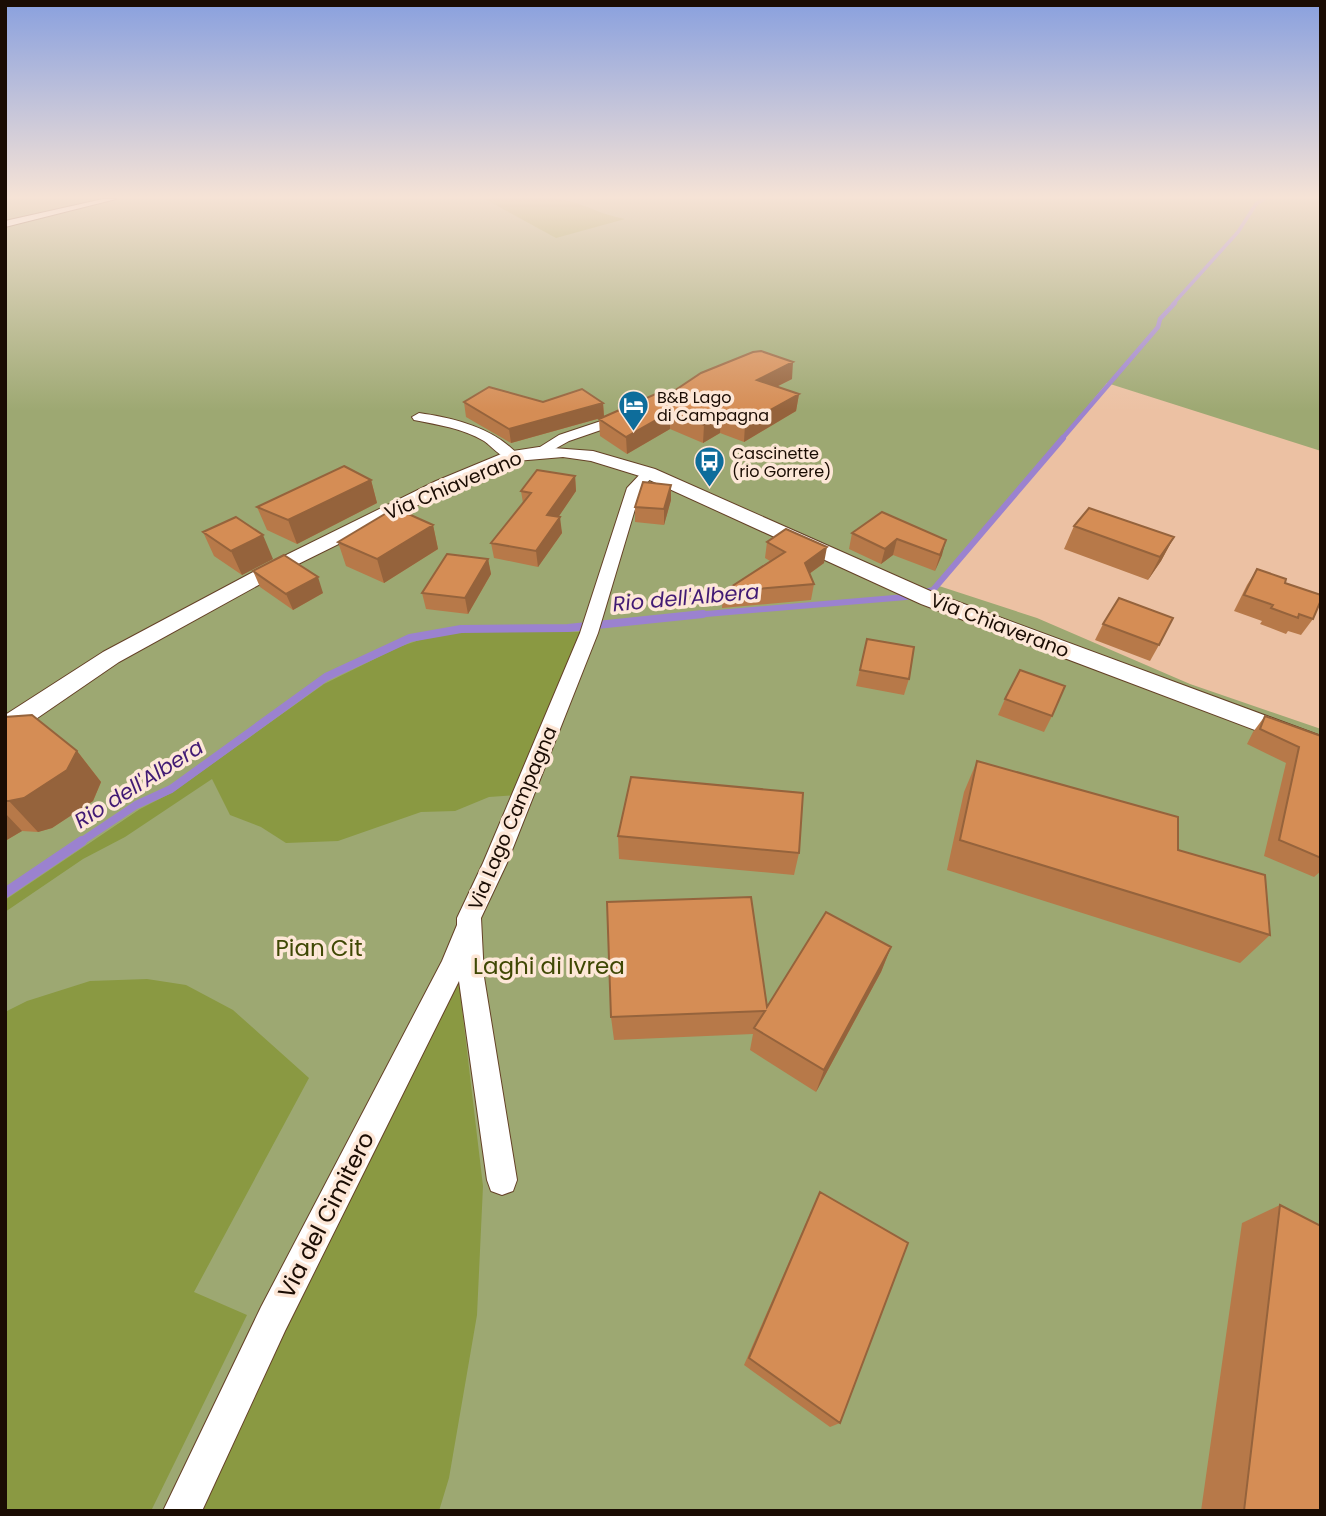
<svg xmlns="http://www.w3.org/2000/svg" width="1326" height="1516" viewBox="0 0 1326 1516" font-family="Poppins,sans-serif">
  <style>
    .green { fill: #9da872 }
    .forest { fill: #8a9942 }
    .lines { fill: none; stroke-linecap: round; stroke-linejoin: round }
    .stream-far4 { stroke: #9b82cf; stroke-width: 3.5 }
    .stream-far3 { stroke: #9b82cf; stroke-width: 4.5 }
    .stream-far2 { stroke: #9b82cf; stroke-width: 6 }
    .stream-far1 { stroke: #9b82cf; stroke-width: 8 }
    .stream { stroke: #9b82cf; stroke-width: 10 }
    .minor-casing { stroke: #654227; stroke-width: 2 }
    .tertiary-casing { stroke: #654227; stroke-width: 2 }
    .minor { fill: #fff; fill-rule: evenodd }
    .tertiary { fill: #fff; fill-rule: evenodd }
    .wall { fill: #b77949 }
    .shaded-wall { fill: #95633c }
    .building { fill: #d58d55; stroke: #95633c; stroke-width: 2 }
    .labels { text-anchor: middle; stroke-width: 7; stroke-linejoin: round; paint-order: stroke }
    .far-poi-label { font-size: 16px; fill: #1a0c03; stroke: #fde7d7; text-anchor: start }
    .street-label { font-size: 19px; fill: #1a0c03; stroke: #fde7d7 }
    .water-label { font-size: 21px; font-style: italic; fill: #411a74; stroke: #fde7d7 }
    .near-park-label { font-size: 23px; fill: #3f4804; stroke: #fde7d7 }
    .near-street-label { font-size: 23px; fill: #1a0c03; stroke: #fde7d7 }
  </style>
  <rect width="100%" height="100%" fill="#ecc1a3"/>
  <!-- green -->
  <path class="green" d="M5 199H1321V451L1107 383 939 586 1037 618 1190 684 1321 729V1511H5Z"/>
  <!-- forest -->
  <path class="forest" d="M485 199C509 199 534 196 558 199 580 201 600 215 625 219L556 238Z
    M480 630 580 632 517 795 489 797 455 811 421 812 338 841 286 843 261 827 230 815 212 779 125 837 83 859 5 912V900L140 809 173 792 324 684 399 647 437 634Z
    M458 975 483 1186 477 1315 449 1478 439 1511H197Z
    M147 979 186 985 233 1010 309 1078 194 1292 247 1315 151 1511H5V1012L27 1001 90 981Z"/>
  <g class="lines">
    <!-- stream-far4 -->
    <path class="stream-far4" d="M1173 304 1238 232 1256 204 1264 199"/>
    <!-- stream-far3 -->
    <path class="stream-far3" d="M1061 440 1158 327 1160 319 1175 303"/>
    <!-- stream-far2 -->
    <path class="stream-far2" d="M683 616 906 597 933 590 1063 438"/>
    <!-- stream-far1 -->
    <path class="stream-far1" d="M79 843 136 805 171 789 326 677 410 638 461 629 568 628 703 614"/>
    <!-- stream -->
    <path class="stream" d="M5 893 82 841"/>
    <defs>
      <path id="minor" d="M103 199H116L5 227V221Z
        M419 413C454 418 495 428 519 456L517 459C504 462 494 448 484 441 462 428 439 425 414 420L412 417Z
        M625 413 630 414V420L569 441 544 455H534L532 452 559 435Z
        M649 469 656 473 641 489 598 633 507 863 481 918 484 977 517 1180 513 1191 502 1195 491 1191 487 1180 459 981 285 1331 202 1511H163L261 1307 442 961 457 925V918L483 863 580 633 627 488 644 470Z"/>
      <path id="tertiary" d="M539 447 593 451 655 469 937 594 1321 736V755L921 604 643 477 591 461 563 457 516 461 450 489 284 571 119 662 14 734 5 737V715L103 652 270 563 436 481 506 452Z"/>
    </defs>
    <!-- minor casing -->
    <use href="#minor" class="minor-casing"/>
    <!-- tertiary casing -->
    <use href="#tertiary" class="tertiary-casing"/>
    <!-- minor -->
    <use href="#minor" class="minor"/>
    <!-- tertiary -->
    <use href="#tertiary" class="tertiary"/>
  </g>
  <!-- wall -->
  <path class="wall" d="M792 379 776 387 799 394 796 411 744 442 720 433 703 443 670 429 627 454 600 436 599 419 601 418 511 443 466 417 464 402 603 403 604 417Z
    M575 476 576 491 558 517 562 533 538 567 494 558 491 543 523 503 521 491Z
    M371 480 377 503 297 544 267 530 257 507Z
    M671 485V500L664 525 635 522V507Z
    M882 512 942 555 935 571 893 555 881 564 849 549 852 533Z
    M433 525 438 549 384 583 346 566 338 542Z
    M1074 526 1174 537 1161 561 1148 580 1064 549Z
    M203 532 273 559 242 575 214 556Z
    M767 542 824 563 809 574 814 584 811 600 722 608 723 592 770 561 765 558Z
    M488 559 491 574 468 614 426 609 422 593Z
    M1257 569 1285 583 1313 619 1301 635 1288 631 1286 634 1260 624 1262 621 1234 611 1247 585Z
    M253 571 323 593 293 610 260 587Z
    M1103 624 1159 645 1150 661 1095 640Z
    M867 639 909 679 904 695 856 686Z
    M1005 699 1052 716 1044 732 998 715Z
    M1265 716 1321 736V871L1314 877 1264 856 1286 763 1247 744 1253 732Z
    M5 717 77 751 101 782 93 801 52 828 38 832 22 831 5 841Z
    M977 761 1178 850 1270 935 1240 963 947 870 964 792Z
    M618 836 799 853 794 875 619 859Z
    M891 947 881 972 816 1092 750 1050 753 1034 614 1040 611 1017 767 1007Z
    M820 1192 840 1423 830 1427 744 1365 813 1207Z
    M1280 1205 1321 1511H1201L1242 1223Z"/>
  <!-- shaded-wall -->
  <path class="shaded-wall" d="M793 362 792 379 756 397 757 380Z
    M799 394 796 411 744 442 745 424Z
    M603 403 604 417 511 443 509 429Z
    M670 412V429L627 454 626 437Z
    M721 415 720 433 703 443 704 425Z
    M575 476 576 491 549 531 547 515Z
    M371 480 377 503 297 544 288 520Z
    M671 485V500L664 525V509Z
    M560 517 562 533 538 567 536 551Z
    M433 525 438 549 384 583 377 559Z
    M263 535 273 559 242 575 231 551Z
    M1174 537 1161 561 1148 580 1160 557Z
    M897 539 893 555 881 564 885 549Z
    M946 540 942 555 935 571 940 555Z
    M827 547 824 563 802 579 805 563Z
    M488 559 491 574 468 614 465 598Z
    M318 577 323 593 293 610 286 594Z
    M77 751 101 782 93 801 52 828 38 832 9 801Z
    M5 813 22 831 5 841Z
    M891 947 881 972 816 1092 824 1070Z"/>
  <!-- building -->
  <path class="building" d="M761 351 793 362 757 380 799 394 745 424 721 415 704 425 670 412 626 437 599 419 660 392 668 395 701 373 753 352Z
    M489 387 543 402 582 389 603 403 509 429 464 402Z
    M344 466 371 480 288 520 257 507Z
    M537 470 575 476 547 515 560 517 536 551 491 543 531 493 521 491Z
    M643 482 671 485 664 509 635 507Z
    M395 508 433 525 377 559 338 542Z
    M1089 508 1174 537 1160 557 1074 526Z
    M882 512 946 540 940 555 897 539 885 549 852 533Z
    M236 517 263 535 231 551 203 532Z
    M786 529 827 547 805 563 814 584 723 592 785 552 767 542Z
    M447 554 488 559 465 598 422 593Z
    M284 555 318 577 286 594 253 571Z
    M1257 569 1286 579 1285 583 1321 595V600L1313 619 1299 614 1298 618 1271 608 1273 605 1244 595Z
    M1119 598 1173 618 1159 645 1103 624Z
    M867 639 914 647 909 679 860 670Z
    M1020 670 1065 686 1052 716 1005 699Z
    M32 715 77 751 67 770 24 798 9 801H5V717Z
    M1265 716 1321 736V858L1279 840 1299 747 1260 729Z
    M977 761 1178 817V850L1265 875 1270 935 960 840Z
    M631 777 803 793 799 853 618 836Z
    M751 897 767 1007 826 912 891 947 824 1070 754 1028 765 1011 611 1017 607 902Z
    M820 1192 908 1243 840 1423 749 1358Z
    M1280 1205 1321 1226V1511H1244Z"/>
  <!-- sky -->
  <linearGradient id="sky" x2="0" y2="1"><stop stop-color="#89a0de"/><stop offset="0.48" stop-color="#f6e3d6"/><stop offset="1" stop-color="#f6e3d6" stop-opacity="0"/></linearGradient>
  <rect width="1326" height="411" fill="url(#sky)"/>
  <!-- icons -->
  <defs>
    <symbol id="hotel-pin" viewBox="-11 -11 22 30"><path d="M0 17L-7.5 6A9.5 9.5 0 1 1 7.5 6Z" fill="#0e6d9b" stroke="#fde7d7"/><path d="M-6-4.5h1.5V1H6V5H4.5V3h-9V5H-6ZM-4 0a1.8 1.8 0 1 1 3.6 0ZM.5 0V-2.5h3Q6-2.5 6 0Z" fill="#fff"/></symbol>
    <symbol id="bus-pin" viewBox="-11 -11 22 30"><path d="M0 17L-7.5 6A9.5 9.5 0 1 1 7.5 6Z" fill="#0e6d9b" stroke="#fde7d7"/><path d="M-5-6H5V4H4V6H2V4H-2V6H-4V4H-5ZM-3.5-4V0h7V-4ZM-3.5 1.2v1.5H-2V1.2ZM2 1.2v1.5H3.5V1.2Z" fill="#fff"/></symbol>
  </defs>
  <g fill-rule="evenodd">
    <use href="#hotel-pin" x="616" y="388" width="35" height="47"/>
    <use href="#bus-pin" x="692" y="444" width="35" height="47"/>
  </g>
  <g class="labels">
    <!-- far-poi labels -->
    <g class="far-poi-label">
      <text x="657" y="403">B&amp;B Lago<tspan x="657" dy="18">di Campagna</tspan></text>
      <text x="732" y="459">Cascinette<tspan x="732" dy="18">(rio Gorrere)</tspan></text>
    </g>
    <!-- street labels -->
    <g class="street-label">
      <text transform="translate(453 485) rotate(-23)" y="7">Via Chiaverano</text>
      <text transform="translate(1000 625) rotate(21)" y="7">Via Chiaverano</text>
      <text transform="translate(512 818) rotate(-67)" y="7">Via Lago Campagna</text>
    </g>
    <!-- water labels -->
    <g class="water-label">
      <text transform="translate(686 598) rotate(-5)" y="7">Rio dell'Albera</text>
      <text transform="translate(139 784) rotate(-32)" y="7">Rio dell'Albera</text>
    </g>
    <!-- near-park labels -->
    <g class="near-park-label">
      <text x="319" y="956">Pian Cit</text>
      <text x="549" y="974">Laghi di Ivrea</text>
    </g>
    <!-- near-street labels -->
    <g class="near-street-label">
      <text transform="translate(326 1215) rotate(-63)" y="8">Via del Cimitero</text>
    </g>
  </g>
  <!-- border -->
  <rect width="1326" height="1516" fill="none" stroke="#1a0c03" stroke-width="14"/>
</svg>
